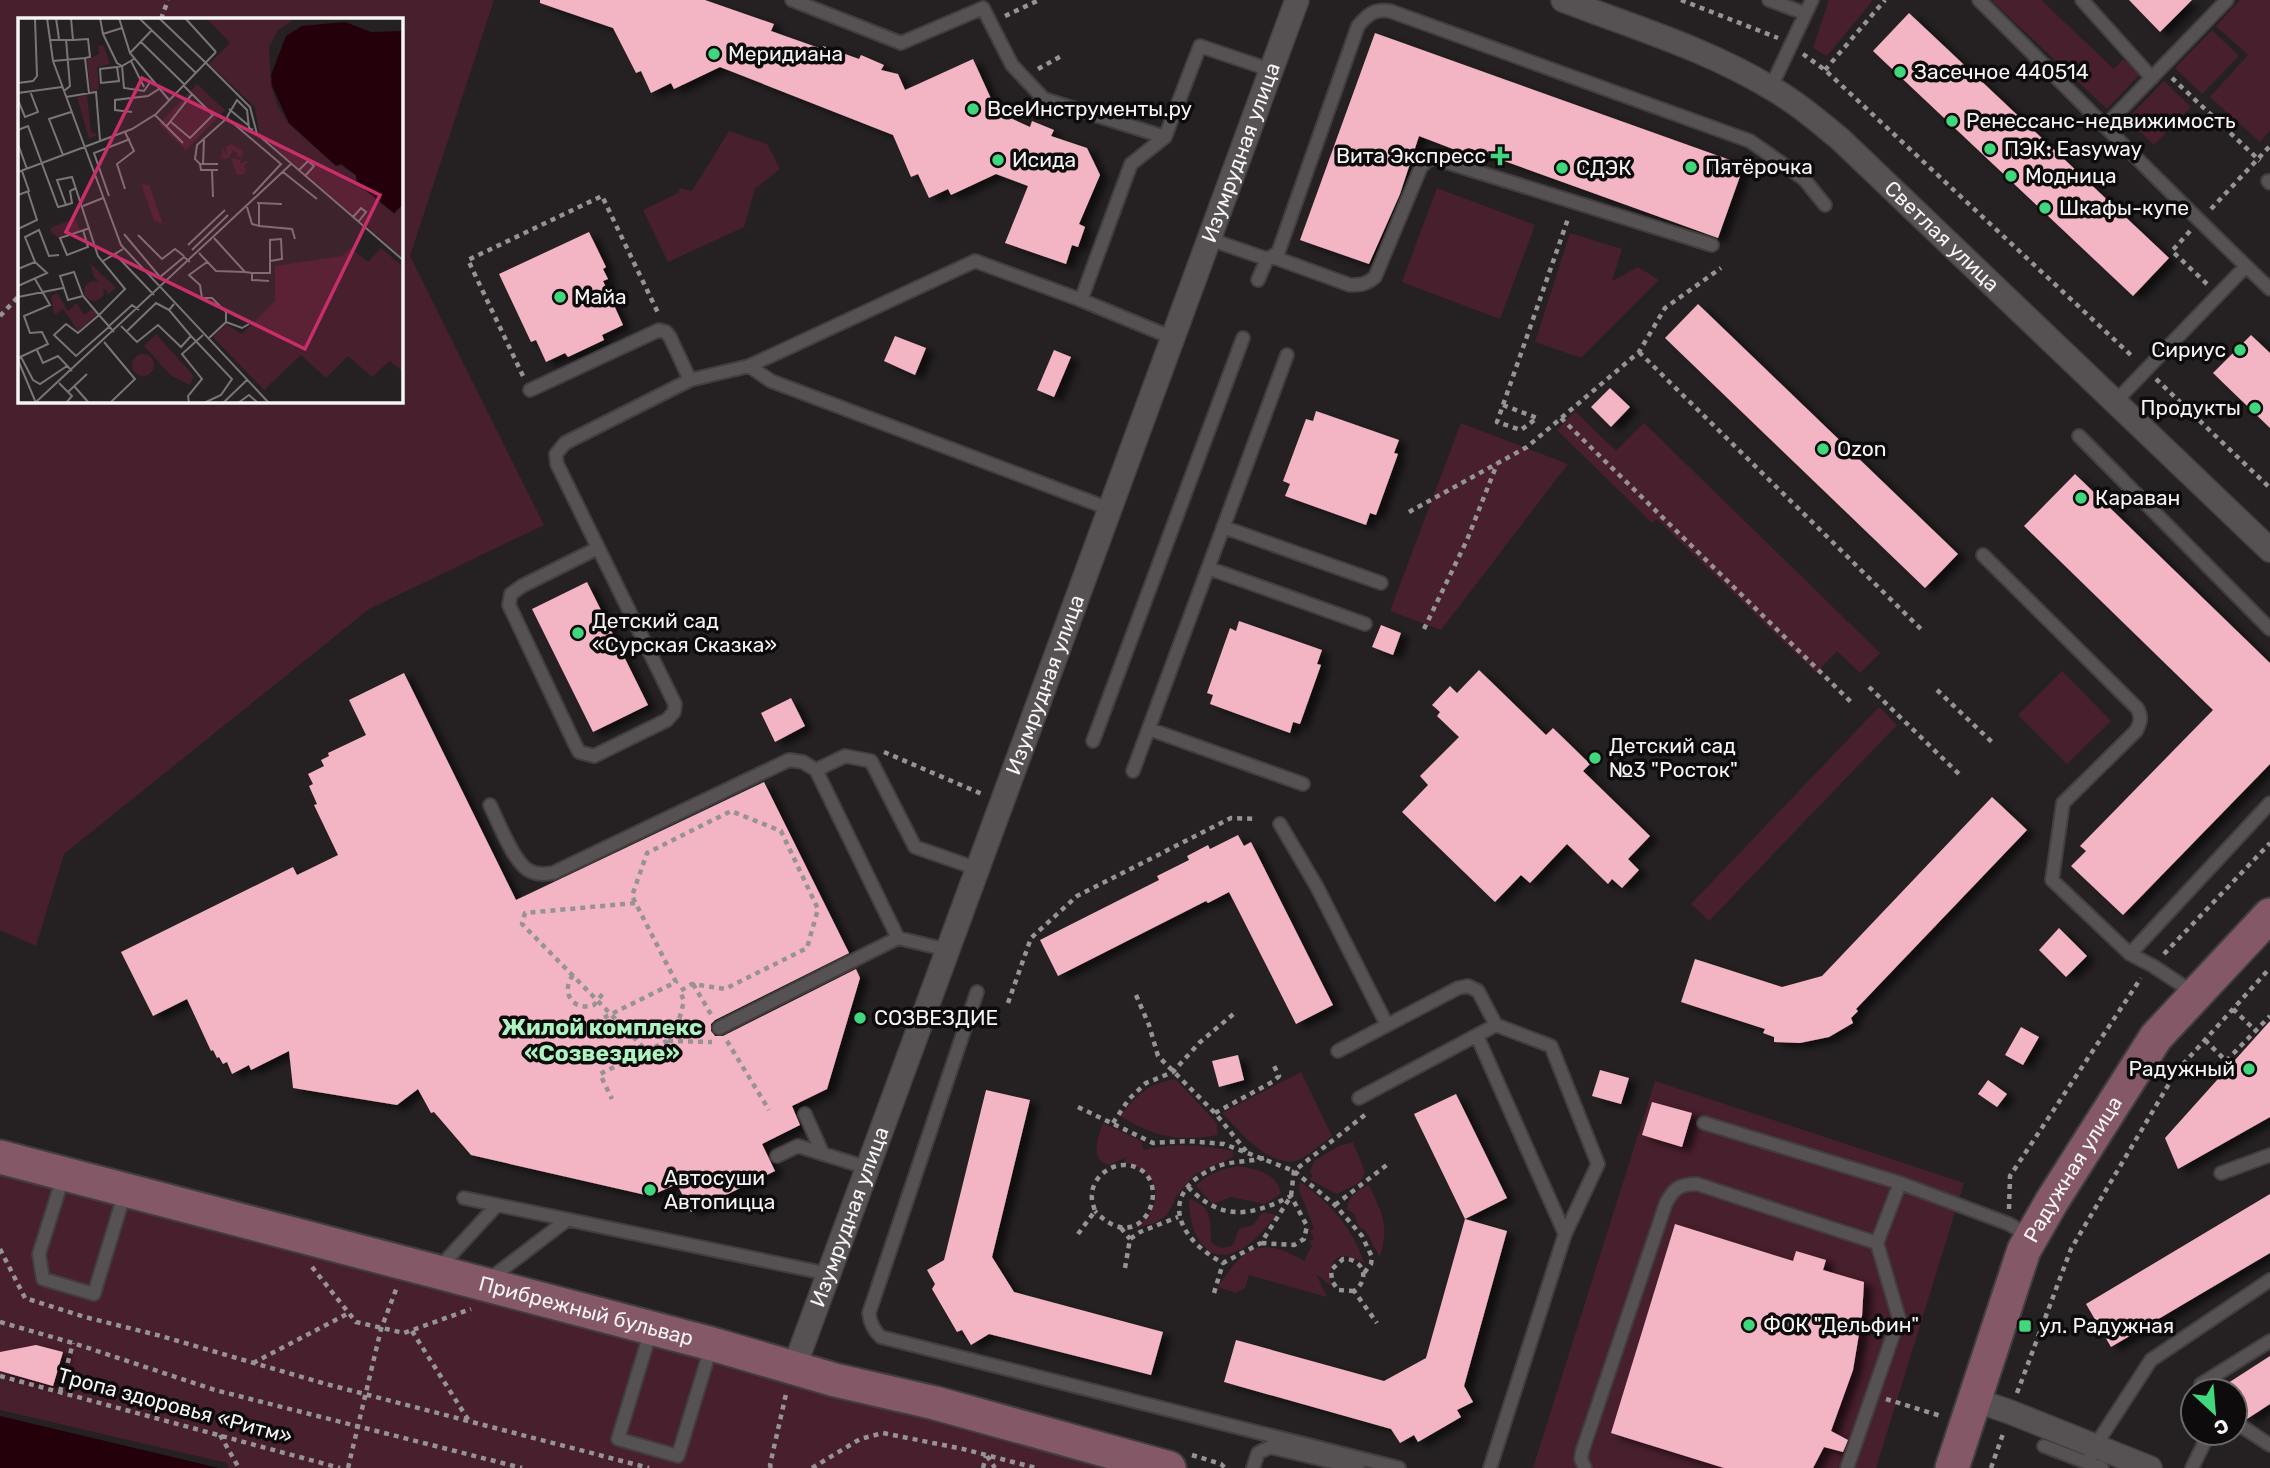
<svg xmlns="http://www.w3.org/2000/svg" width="2270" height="1468" viewBox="0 0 2270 1468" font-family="Rubik,sans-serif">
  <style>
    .green { fill: #481f2c; fill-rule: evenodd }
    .water { fill: #24000b }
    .building { fill: #f3b4c4; filter: url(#shadow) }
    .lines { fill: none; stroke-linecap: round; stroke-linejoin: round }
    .service-casing { stroke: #413e3f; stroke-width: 16 }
    .minor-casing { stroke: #413e3f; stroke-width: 26 }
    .secondary-casing { stroke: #413e3f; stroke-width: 37 }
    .path { stroke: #969394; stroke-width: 4.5; stroke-dasharray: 5 5; stroke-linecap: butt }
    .service { stroke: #565152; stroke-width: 12 }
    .minor { stroke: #565152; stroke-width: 23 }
    .secondary { stroke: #845866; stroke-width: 33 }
    .poi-dot { fill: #41d77c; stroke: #0d0b0c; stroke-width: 2.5 }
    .labels { text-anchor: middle; stroke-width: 7; stroke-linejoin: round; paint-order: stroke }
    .poi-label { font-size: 21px; fill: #f6f4f4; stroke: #0d0b0c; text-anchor: start }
    .street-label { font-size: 21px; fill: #f6f4f4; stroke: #0d0b0c }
    .neighbourhood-label { font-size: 23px; font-weight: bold; fill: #aef4c0; stroke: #0d0b0c }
    .inset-road { fill: none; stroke: #797576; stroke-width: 2 }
    .view { fill: #c72e6a; fill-opacity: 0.15; stroke: #c72e6a; stroke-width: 3.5 }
    .inset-edge { fill: none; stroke: #f6f4f4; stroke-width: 3.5 }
  </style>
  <defs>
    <filter id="shadow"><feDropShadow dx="8" dy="4.5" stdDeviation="3.5" flood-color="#0009"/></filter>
  </defs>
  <rect width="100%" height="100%" fill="#252122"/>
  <!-- green -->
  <path class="green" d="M0 0H494L410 256 544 525 369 609 64 854 36 946 0 930ZM19 19H401V401H19Z
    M1829 0H1873L1827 56 1813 48Z
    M1991 0H2041L2114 69 2123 59 2140 74 2107 109Z
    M2240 0H2270V130L2260 142 2210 97 2248 55 2216 26Z
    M2212 30 2239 56 2202 94 2175 68Z
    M2164 81 2191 107 2154 145 2127 119Z
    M729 131 767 144 780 169 755 189 744 227 668 262 643 210 678 193 680 188 692 191Z
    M1437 188 1535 225 1500 319 1402 282Z
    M1570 233 1622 249 1612 281 1638 267 1659 280 1581 358 1535 342Z
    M1575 411 1616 451 1644 423 1880 653 1860 673 1837 651 1816 673 1657 519 1652 523 1557 430Z
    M1461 423 1568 464 1441 630 1390 611Z
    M2062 671 2111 721 2067 764 2018 715Z
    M1879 707 1897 725 1709 921 1691 904Z
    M1301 1072 1332 1136C1323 1142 1304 1160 1295 1161 1267 1166 1239 1130 1222 1113Z
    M1175 1079 1217 1123 1218 1135C1179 1142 1154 1137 1120 1116 1137 1095 1147 1084 1175 1079Z
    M1655 1081 1964 1183 1876 1468H1533Z
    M1103 1123 1141 1141 1144 1150C1173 1142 1204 1145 1233 1151V1157L1195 1174 1177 1195 1167 1215 1155 1223 1133 1228C1166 1209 1163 1171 1124 1162L1127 1157 1109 1165C1089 1160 1098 1137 1103 1123Z
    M1353 1142 1365 1172 1360 1182 1337 1194 1309 1179 1313 1176 1310 1172 1314 1161 1339 1146Z
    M1237 1166C1256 1169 1278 1173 1281 1194L1265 1204 1231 1197 1213 1204 1196 1186C1206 1174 1223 1169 1237 1166Z
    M0 1171 612 1336 784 1378 905 1413 1117 1468H229L227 1463 0 1410Z
    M1300 1182C1329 1201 1354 1230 1364 1263 1339 1249 1327 1257 1331 1286L1316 1274 1327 1297 1249 1275 1245 1288 1236 1293 1218 1287C1244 1246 1262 1235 1306 1262L1304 1260 1312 1246 1309 1241 1314 1239 1310 1231 1314 1228 1299 1190Z
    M1369 1185C1383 1216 1389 1223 1380 1257L1365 1230 1359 1227 1354 1214 1347 1209C1348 1196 1358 1190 1369 1185Z
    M1189 1199C1213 1207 1210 1220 1211 1242 1219 1249 1224 1249 1233 1245L1239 1229 1253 1225 1263 1212 1276 1215C1265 1230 1248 1250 1229 1254 1199 1261 1188 1221 1189 1199Z"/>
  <!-- water -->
  <path class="water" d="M0 1416 219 1468H0Z"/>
  <!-- building -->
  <path class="building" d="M540 0H705L774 24 771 31 822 49 823 46 859 59 861 55 884 65 881 70 898 74 905 90 973 59 997 112 1030 127 1032 121 1054 130 1051 136 1087 148 1100 175 1079 224 1085 227 1078 247 1072 245 1066 264 1005 243 1028 186 996 174 951 195 948 189 929 198 918 174 911 177 893 135 720 67 674 89 671 83 651 93 641 71 636 73 613 28 540 3Z
    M2129 0H2192L2160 32Z
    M1909 13 2169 258 2133 296 1873 51Z
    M1375 33 1744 165 1718 238 1468 148 1466 154 1419 136 1400 194 1369 264 1300 240Z
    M589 232 606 267 603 269 608 279 603 281 623 325 602 335 604 340 568 357 565 353 546 362 536 340 531 342 499 274Z
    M1698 304 1958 554 1925 588 1665 338Z
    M2251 335 2270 353V428L2213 373Z
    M895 336 926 348 915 375 884 361Z
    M1054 350 1071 357 1054 397 1037 390Z
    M1610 388 1630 407 1611 427 1591 407Z
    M1316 411 1399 440 1394 453 1398 454 1376 515 1370 513 1366 525 1285 496 1290 484 1283 481 1306 419 1313 421Z
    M2075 474 2270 663V764L2123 915 2071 866 2086 851 2080 846 2213 710 2024 526Z
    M587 582 648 705 593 732 532 609Z
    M1239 621 1322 650 1317 664 1321 665 1300 724 1293 722 1290 733 1210 704 1213 695 1207 693 1230 628 1236 631Z
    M1381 625 1401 633 1393 655 1372 647Z
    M1479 670 1546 735 1553 728 1590 764 1583 771 1650 836 1628 859 1639 870 1622 888 1612 879 1608 884 1567 844 1530 883 1521 875 1495 902 1402 812 1428 785 1420 776 1459 737 1437 716 1440 712 1432 705 1450 686 1457 693Z
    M404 673 516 900 764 782 849 953 715 1020 711 1024V1031L715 1036H723L856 969 860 978 827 1089 792 1106 800 1125 762 1144 775 1171 691 1212 677 1184 650 1196 471 1155 434 1112 431 1113 418 1089 397 1105 293 1088 289 1051 251 1070 249 1065 232 1074 227 1062 223 1064 219 1057 217 1058 213 1050 211 1051 187 999 153 1016 121 952 293 867 297 875 338 855 314 805 317 804 309 786 313 784 308 774 324 766 321 760 329 756 328 753 366 735 349 700Z
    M791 698 805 726 775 742 761 713Z
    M1992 797 2027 830 1856 1009 1858 1011 1851 1018 1853 1023 1829 1037 1800 1043 1774 1042V1037L1763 1033 1765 1029 1681 1002 1695 959 1782 987 1822 976Z
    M1238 835 1244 846 1251 842 1333 1005 1296 1024 1229 892 1208 903 1206 901 1058 976 1040 940 1159 880 1157 876 1189 860 1187 856 1208 845 1210 849Z
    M2059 928 2087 956 2066 977 2039 950Z
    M2270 1021V1117L2178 1169 2165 1138Z
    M2021 1027 2039 1037 2023 1065 2005 1055Z
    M1238 1055 1244 1080 1219 1087 1212 1061Z
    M1600 1070 1629 1078 1621 1104 1592 1096Z
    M1988 1080 2007 1094 1997 1107 1978 1094Z
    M986 1090 1030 1100 992 1257 1014 1292 1163 1332 1151 1375 989 1334 971 1345 962 1330 957 1332 932 1289 935 1284 927 1270 944 1260Z
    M1456 1094 1507 1198 1465 1219 1414 1114Z
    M1652 1102 1692 1113 1682 1147 1642 1135Z
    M2270 1194V1253L2111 1347 2086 1304Z
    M1465 1219 1507 1231 1464 1386 1473 1402 1457 1410 1461 1417 1418 1442 1414 1435 1400 1443 1391 1429 1224 1382 1236 1340 1384 1381 1426 1358Z
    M1675 1224 1793 1261 1796 1251 1826 1260 1823 1270 1864 1282 1862 1316 1853 1370 1831 1431 1848 1440 1843 1452 1824 1447 1813 1468H1724L1611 1433Z
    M36 1345 63 1352 53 1386 0 1371V1352Z
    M2270 1356V1404L2247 1419 2235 1400V1391H2229L2225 1385Z"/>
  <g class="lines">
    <defs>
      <path id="service" d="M792 0 901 43 983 8 1012 65 1044 99 1165 137 1131 164 1081 300
        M1769 0 1804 13
        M1979 0C2076 96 2171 195 2270 289
        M2082 0 2152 78
        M1771 87 1812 0
        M2106 125 2227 0
        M1165 137 1200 46 1271 70
        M2268 181 2270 183
        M1209 239 1267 259 1278 253 1358 26C1368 14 1374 9 1390 11L1750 141 1804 179 1825 205
        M1273 257 1350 285C1361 285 1367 284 1375 277L1421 167 1427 161 1433 158 1712 245
        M1258 280 1267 259
        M749 366 975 261 1081 300 1173 338
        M530 390 659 330 666 332 670 337 690 380
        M2115 402 2246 266
        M2079 436 2270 629
        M1223 527 1381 583
        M598 548 522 586 511 594 509 605 574 742 579 752 594 756 667 720 674 712 675 704 557 464 556 454 565 443 690 380 749 366 771 381 1110 509
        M1983 555 2137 708C2142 717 2141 722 2136 731L2063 803 2052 880 2130 954 2153 966 2194 993
        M1208 568 1365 624
        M1149 729 1303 784
        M1093 741 1243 338
        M1133 771 1287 355
        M490 805C498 821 514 864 530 871 538 875 545 874 553 873L789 760 803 762 816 770
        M1280 824 1317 887 1387 1025
        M898 938 816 770 845 756 871 761 915 847 978 869
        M2130 954 2270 803
        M977 992 869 1313C870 1323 873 1330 881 1337L1399 1468
        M719 1028 898 938 948 950
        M1477 1036 1565 1234
        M1338 1051 1458 988 1468 986 1478 991 1496 1025 1359 1098
        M805 1114 822 1152
        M1704 1123 1900 1183 2009 1224 2031 1237
        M777 1156 798 1146 868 1168
        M2221 1173 2270 1155
        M64 1174 39 1254 43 1279 94 1294 125 1192
        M464 1198 829 1274
        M438 1269 497 1205
        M487 1281 567 1220
        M651 1330 618 1439 678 1456 712 1344
        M2206 1391 2201 1384 2270 1341
        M2235 1422 2270 1445
        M2044 1446 2088 1463
        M1253 1468 1258 1453 1270 1447 1358 1468
        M1490 1468 1565 1234 1598 1164 1551 1046 1496 1025
        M1585 1468 1581 1459 1582 1452 1666 1203C1674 1188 1680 1184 1697 1184L1877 1243
        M1847 1468 1899 1318 1877 1243 1900 1183
        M2102 1468 2088 1463 2095 1446 2151 1360 2270 1280
        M2192 1468 2209 1433"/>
      <g id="minor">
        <path id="s1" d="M1563 0C1633 27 1707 49 1771 88 1796 102 1818 121 1840 139L2270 550"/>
        <path id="s2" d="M794 1368 1297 0"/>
        <path d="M1975 1400 2010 1412 2150 1468"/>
      </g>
      <g id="secondary">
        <path id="s3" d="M0 1157 712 1344 835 1380 935 1403 1169 1468"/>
        <path id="s4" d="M1952 1468 2024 1250 2052 1201 2156 1037 2270 915"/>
      </g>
    </defs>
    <!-- service casing -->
    <use href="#service" class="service-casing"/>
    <!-- minor casing -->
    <use href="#minor" class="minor-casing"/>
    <!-- secondary casing -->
    <use href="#secondary" class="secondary-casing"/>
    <!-- path -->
    <path class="path" d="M1681 0 1778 38
      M1005 16 1039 0
      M161 19 168 0
      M1803 54 1825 70 2134 358
      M1038 69 1063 55
      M1825 70 1885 0
      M2172 78 2260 161
      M2211 209 2270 146
      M2190 231 2172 251 2207 284
      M0 316 19 296
      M1639 352 1922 630
      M523 376 468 260 602 196 659 315
      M2156 379 2270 488
      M1503 405 1537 418 1521 430 1497 422 1503 405 1569 216
      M1561 418 1853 704
      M1409 512 1527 447 1639 352 1665 308 1721 268
      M1424 629 1467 540 1497 464
      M1869 687 1961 776
      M1937 690 1994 744
      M884 752 982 794
      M635 903 525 913 522 924 647 1051
      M2164 954 2270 843
      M573 975C560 992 573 1012 594 1005L604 992
      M693 984 712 1016
      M1136 995 1149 1025 1158 1056 1215 1113 1246 1151
      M1008 1003 1031 938 1077 896 1231 818 1257 819
      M2233 1009 2256 1031
      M577 1031 676 982 632 896 647 853 731 811 781 831 818 909 807 948 725 989 692 984 680 991 684 1001 678 1024 667 1041 600 1074 612 1099
      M2205 1040 2226 1061 2270 1016
      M668 1041 712 1042
      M727 1041 769 1110
      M1078 1107 1153 1143 1188 1141 1224 1144 1294 1171 1335 1205 1362 1236 1372 1257 1371 1264 1364 1273
      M1215 1113 1274 1081 1279 1076 1274 1066
      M1113 1123 1129 1099 1146 1083 1173 1072 1199 1043 1237 1011
      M1264 1158C1249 1162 1229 1161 1216 1167 1157 1193 1176 1238 1223 1263L1261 1243 1291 1196 1294 1171 1366 1114
      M1188 1187C1221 1221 1250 1217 1291 1196L1307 1226 1304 1239 1294 1245 1261 1243
      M1335 1205 1388 1164
      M2009 1209 2010 1176 2141 978
      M1121 1228 1130 1239
      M1078 1234 1095 1211C1094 1207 1091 1200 1092 1195 1092 1179 1108 1165 1124 1165 1180 1167 1146 1266 1095 1211
      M0 1249 25 1298 85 1317 161 1336 326 1384 649 1468
      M312 1267 356 1322 404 1333 471 1309
      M1125 1268 1130 1239 1140 1232 1178 1217
      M1354 1291 1338 1290 1332 1281 1331 1270 1343 1259C1363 1258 1371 1279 1354 1291L1377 1323
      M1214 1293 1223 1263
      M0 1322 73 1343 215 1390 522 1468
      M412 1331 469 1421
      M253 1363 349 1313
      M0 1376 340 1468
      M60 1392 73 1343
      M2017 1393 2071 1249 2176 1072 2270 968
      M1886 1399 1941 1416
      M220 1435 239 1468
      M1192 1455 1221 1464 1225 1468
      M987 1456 995 1468
      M348 1468 381 1329 397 1287
      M771 1468 770 1465 786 1394
      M812 1468 860 1439 883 1433 963 1449 1036 1468
      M983 1468 986 1456
      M1991 1468 2004 1431"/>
    <!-- service -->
    <use href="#service" class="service"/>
    <!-- minor -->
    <use href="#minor" class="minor"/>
    <!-- secondary -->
    <use href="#secondary" class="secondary"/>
  </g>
  <!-- markers -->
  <g class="poi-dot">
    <circle cx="714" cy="54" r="7"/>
    <circle cx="1900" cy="72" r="7"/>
    <circle cx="973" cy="109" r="7"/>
    <circle cx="1952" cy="121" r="7"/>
    <circle cx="1990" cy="149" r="7"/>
    <path d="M1496.5 145.5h7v7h7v7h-7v7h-7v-7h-7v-7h7z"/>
    <circle cx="998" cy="160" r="7"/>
    <circle cx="1691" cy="167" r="7"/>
    <circle cx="1562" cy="168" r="7"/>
    <circle cx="2011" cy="176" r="7"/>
    <circle cx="2045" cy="208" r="7"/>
    <circle cx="560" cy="297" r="7"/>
    <circle cx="2240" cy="350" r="7"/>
    <circle cx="2255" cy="408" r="7"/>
    <circle cx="1823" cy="449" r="7"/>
    <circle cx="2081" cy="498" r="7"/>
    <circle cx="578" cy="633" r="7"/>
    <circle cx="1595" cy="758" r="7"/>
    <circle cx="860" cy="1018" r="7"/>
    <circle cx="2249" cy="1069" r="7"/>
    <circle cx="650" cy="1190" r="7"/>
    <circle cx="1749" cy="1325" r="7"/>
    <rect x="2018" y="1319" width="14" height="14" rx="3.5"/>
  </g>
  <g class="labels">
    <!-- poi labels -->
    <g class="poi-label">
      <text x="728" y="61">Меридиана</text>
      <text x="1914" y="79">Засечное 440514</text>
      <text x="987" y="116">ВсеИнструменты.ру</text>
      <text x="1966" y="128">Ренессанс-недвижимость</text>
      <text x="2004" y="156">ПЭК: Easyway</text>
      <text x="1486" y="163" text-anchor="end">Вита Экспресс</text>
      <text x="1012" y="167">Исида</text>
      <text x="1705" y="174">Пятёрочка</text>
      <text x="1576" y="175">СДЭК</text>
      <text x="2025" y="183">Модница</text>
      <text x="2059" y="215">Шкафы-купе</text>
      <text x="574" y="304">Майа</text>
      <text x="2226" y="357" text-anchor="end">Сириус</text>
      <text x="2241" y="415" text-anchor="end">Продукты</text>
      <text x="1837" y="456">Ozon</text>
      <text x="2095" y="505">Караван</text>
      <text x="592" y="628">Детский сад<tspan x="592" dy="24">«Сурская Сказка»</tspan></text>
      <text x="1609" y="753">Детский сад<tspan x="1609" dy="24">№3 "Росток"</tspan></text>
      <text x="874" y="1025">СОЗВЕЗДИЕ</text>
      <text x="2235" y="1076" text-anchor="end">Радужный</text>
      <text x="664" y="1185">Автосуши<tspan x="664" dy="24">Автопицца</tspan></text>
      <text x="1763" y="1332">ФОК "Дельфин"</text>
      <text x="2039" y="1333">ул. Радужная</text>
    </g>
    <!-- street labels -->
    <g class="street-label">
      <text dy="7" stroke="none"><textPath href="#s2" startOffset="1295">Изумрудная улица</textPath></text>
      <text dy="7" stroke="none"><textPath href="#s1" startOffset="453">Светлая улица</textPath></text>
      <text dy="7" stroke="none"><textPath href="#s2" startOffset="728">Изумрудная улица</textPath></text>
      <text dy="7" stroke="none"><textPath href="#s4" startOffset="324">Радужная улица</textPath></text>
      <text dy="7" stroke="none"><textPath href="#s2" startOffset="161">Изумрудная улица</textPath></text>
      <text dy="7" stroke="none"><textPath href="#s3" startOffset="606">Прибрежный бульвар</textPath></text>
      <text transform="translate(175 1406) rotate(15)" y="7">Тропа здоровья «Ритм»</text>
    </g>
    <!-- neighbourhood labels -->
    <g class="neighbourhood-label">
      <text x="602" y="1035">Жилой комплекс<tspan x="602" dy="26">«Созвездие»</tspan></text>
    </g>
  </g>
  <!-- overview -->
  <g transform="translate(18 18)">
    <rect width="385" height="385" fill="#252122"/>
    <path d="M188 0H278L260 12 251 29 253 68 260 89 271 106 318 148 323 147 338 158V165L376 196 385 186V240L241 116 237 89 191 46 212 25ZM85 27 92 46 79 49 81 71 73 74 69 42 81 36 80 28ZM179 66 207 92 168 132 141 106ZM69 77 73 114 79 117 71 121 59 79ZM214 126 225 133 222 146 227 143 231 144 226 147 228 156 223 151 226 156 219 157 213 140 222 142 223 138 216 139 220 136 215 132 211 140 203 141 205 130 209 138 208 128ZM123 166 131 167 145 206 136 202ZM57 200 62 212 41 220 34 215 32 210ZM332 230 350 244 363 230 385 249V354L372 343 354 359 330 338 308 360 283 337 246 372 195 319 208 306 224 316 257 283V248L324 238ZM72 245 98 270 91 276 76 259ZM66 273a10 10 0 1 1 20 0a10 10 0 1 1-20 0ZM39 275 50 293 59 285 66 297 74 291 79 296 60 313 45 291 36 297 33 278ZM138 316 176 358 172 367 152 357 126 328ZM114 347a11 11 0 1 1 22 0a11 11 0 1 1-22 0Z" fill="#481f2c"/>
    <path d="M327 4 353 14 385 13V186L376 195 339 165 338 157 323 146 318 148 271 105 254 68 253 57 268 18 284 8Z" fill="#24000b"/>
    <path class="inset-road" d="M29 0 35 43 103 227 251 385M38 0 41 21M82 0 85 16 104 10M101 0 112 35 151 82M121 0 178 55M141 0 188 45M167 0 198 34M85 16 99 45 104 48 116 41M31 22H55L53 0M55 22 70 21 72 39 67 40M123 24 166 66M112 35 134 12M35 43 67 40 71 75M113 43 126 69M188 45 232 89 239 116 385 242M99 49 82 51 83 65 101 63 99 49 104 48 106 70 126 73 133 63M0 65 15 63 19 58 17 1M46 73 52 68 48 21M0 75 44 69M48 79 78 74 82 122M0 82 7 99 20 94 12 73M211 91 230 107M114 94 97 92V82L130 78 141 71M137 97 165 125M209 99 219 82 229 92 231 110 235 112M153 104 172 120 195 97 174 76M148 109 174 76 166 68M0 112 10 108 40 189 48 187 39 162 54 159 80 238 107 271 81 297 96 314M0 126 9 151M45 137 31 101 53 94M182 146 177 141 179 127 209 100 263 146 235 176M185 146 186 122M194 152 195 179M200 152H183L182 146H200M281 152 290 143 296 148 287 158M0 154 114 111 138 96 198 34M265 154 299 181M107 171 99 146 116 133 107 114M0 177 11 173 4 153M91 178 76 135 112 121M239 185 264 186M48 187 54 185 52 173 58 170M65 188 85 180M229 189 234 206 241 208V186M335 199 343 190 348 194 341 203M241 208 274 211 277 221M0 211 19 202 10 174M65 212 70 229 49 237 42 220 72 210M106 216 142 259 166 239 172 244M120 217 144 241 157 231 166 238M196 220 227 254 234 255H252V222L263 221 264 241 252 243M170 227 207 192M174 232 210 197M181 235 198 253 227 254M98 237 136 277M85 243 105 231M189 244 171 257 182 267 184 280H194L208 294V304L190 321M0 251 17 244 7 219 21 212 31 238 41 237M234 255V262L251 263M0 268 29 255 17 244M65 278 50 282 42 258 56 254 65 278 81 297M0 279 45 270M81 297 60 315 48 306 36 317 58 338 92 308M208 304 224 310 231 306M91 308 114 287 121 292M103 308 119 324 140 307 163 329 173 318 151 292 156 286M108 314 138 285 151 292M173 318 214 361 203 377 186 385M86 324 117 361 92 385M19 332 25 345 40 338 54 353M3 339 15 362 22 366 49 348M0 340 30 326 24 314 12 315 6 298 32 287 17 261M0 342 18 385M41 365 54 378 48 385M56 368 71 385M50 374 69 356M18 384 273 146M171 385 170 378 184 361 164 336 185 317M205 385 229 362M220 385 231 377 240 385"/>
    <path class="view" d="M124 60 362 177 287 331 48 214Z"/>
    <rect width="385" height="385" class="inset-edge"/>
  </g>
  <!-- north arrow -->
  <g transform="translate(2214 1412) rotate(154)"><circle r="33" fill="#0d0b0c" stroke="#6a6869" stroke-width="2"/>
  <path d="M0-5L12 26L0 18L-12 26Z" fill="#41d77c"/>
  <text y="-10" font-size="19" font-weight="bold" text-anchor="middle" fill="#f6f4f4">С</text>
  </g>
</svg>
